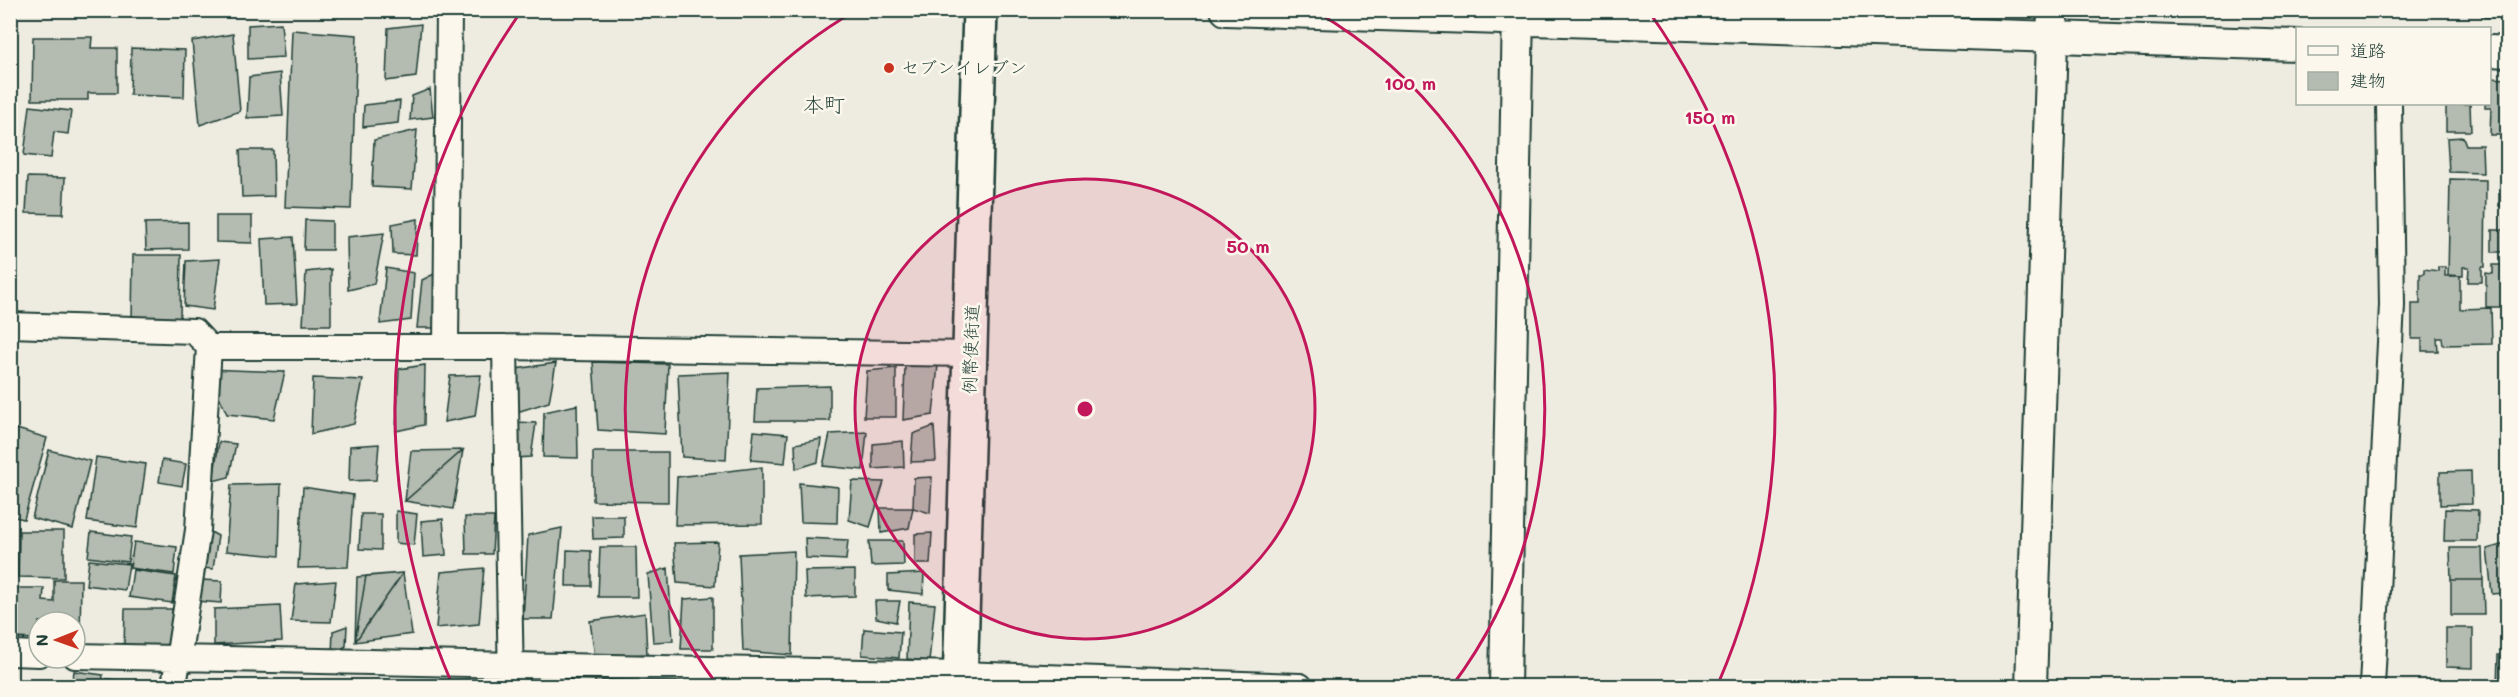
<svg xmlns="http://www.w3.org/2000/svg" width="2518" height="697" viewBox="0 0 2518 697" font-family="Mali,'Klee One',sans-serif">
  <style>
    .building { fill: #b4bbb0; stroke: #1f3d34; stroke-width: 1.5 }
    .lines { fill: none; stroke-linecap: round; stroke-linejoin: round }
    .minor-casing { stroke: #1f3d34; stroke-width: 28 }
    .tertiary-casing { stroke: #1f3d34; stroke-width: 34 }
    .primary-casing { stroke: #1f3d34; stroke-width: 38 }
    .minor { stroke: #fbf7ec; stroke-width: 24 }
    .tertiary { stroke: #fbf7ec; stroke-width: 30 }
    .primary { stroke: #fbf7ec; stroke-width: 33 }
    .ring { fill: none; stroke: #c2185b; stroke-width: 3 }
    .poi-dot { fill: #c8321e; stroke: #fbf7ec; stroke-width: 2 }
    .labels { text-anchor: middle; stroke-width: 5; stroke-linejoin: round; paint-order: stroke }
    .poi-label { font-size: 18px; fill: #1f3d34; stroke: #fbf7ec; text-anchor: start }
    .street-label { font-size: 18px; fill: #1f3d34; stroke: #fbf7ec }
    .quarter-label { font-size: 21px; fill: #1f3d34; stroke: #fbf7ec }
    .centre { fill: #c2185b; stroke: #fbf7ec; stroke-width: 3 }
    .ring-label { font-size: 18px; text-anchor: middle; font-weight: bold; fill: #c2185b; stroke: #fbf7ec; stroke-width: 5; stroke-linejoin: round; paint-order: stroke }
  </style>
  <rect width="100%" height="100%" fill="#eeece1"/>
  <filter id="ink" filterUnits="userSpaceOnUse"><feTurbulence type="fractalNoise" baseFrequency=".0167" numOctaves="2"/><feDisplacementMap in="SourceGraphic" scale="12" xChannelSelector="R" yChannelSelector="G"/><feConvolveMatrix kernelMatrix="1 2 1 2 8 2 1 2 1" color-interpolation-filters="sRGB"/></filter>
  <g filter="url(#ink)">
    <!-- building -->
    <path class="building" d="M2482 10H2503V17H2482Z
      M281 23 284 57 248 59V25Z
      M421 24 416 77 386 81 388 28Z
      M292 30 357 35 351 209 285 207Z
      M233 34 240 111 200 125 192 41Z
      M33 37H92L91 48H117V93H88V100H32Z
      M131 48 185 50 184 97 130 95Z
      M280 73 283 116 247 118 249 77Z
      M2490 78 2508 79V135H2490L2491 108H2485V104H2490Z
      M430 89 433 117 410 120 412 96Z
      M400 101 398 123 363 127 364 105Z
      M2446 104H2470L2471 131H2446Z
      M30 106 71 111 68 134 54 132 51 158 24 155Z
      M417 130 412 189 372 187 374 140Z
      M2463 137 2466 145H2482L2483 173 2449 172 2447 138Z
      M240 150H273L274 196 242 197Z
      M28 177 65 178 63 214 26 213Z
      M2450 179 2486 180 2485 267H2482V282H2468L2469 267H2463V276L2448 275Z
      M2505 184H2508V252H2492V230H2504V206H2499V193H2505Z
      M216 216H252V243L216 242Z
      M418 219 416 255 393 254 392 224Z
      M305 220 332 221V250H304Z
      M188 222V249L146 250 145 223Z
      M384 233 374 284 348 290 347 237Z
      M293 237 297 304 264 305 261 239Z
      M133 255H181L180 321H132Z
      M220 259 213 310 184 306 186 261Z
      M2493 265H2508V307H2486V273L2493 274Z
      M2438 267H2445V276H2460V309L2491 308 2492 344 2443 345 2442 338H2437L2438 351H2422V339H2412V304H2420V274H2424V269L2438 271Z
      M386 268 414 273 411 320 380 324Z
      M331 269V325H303L306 272Z
      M438 272 437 328H417L422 280Z
      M593 362 668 364 665 434 598 430Z
      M556 363 549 402 517 412 516 369Z
      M425 365 424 425 396 431 399 369Z
      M938 365 933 415 903 420 905 366Z
      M896 368V417H864L867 371Z
      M207 369 285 372 274 419 227 414Z
      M730 372 726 460 682 457 678 374Z
      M481 375 475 416 444 422 450 376Z
      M313 378 363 380 354 424 311 434Z
      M830 386V421H755L757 388Z
      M577 405 578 458 543 457 544 412Z
      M515 422 536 423 531 457 515 458Z
      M934 426 936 461 911 462 913 434Z
      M10 427 47 438 24 519 10 516Z
      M754 431 788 434 785 463 751 460Z
      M867 432 863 470 823 466 830 434Z
      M821 439 818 462 796 469 795 444Z
      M903 441 904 467 873 469V444Z
      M219 442 236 444 229 477 213 481Z
      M379 444 376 480 349 481 350 446Z
      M49 450 90 461 73 529 32 518Z
      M463 450 453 509 405 501Z
      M463 450 405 501 411 451Z
      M593 452H668V502L593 501Z
      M96 457 146 464 137 528 87 521Z
      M162 460 186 464 182 486 159 482Z
      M762 467V524L675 525 677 477Z
      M2471 471 2472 504 2440 505V472Z
      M932 477 930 513 913 508 914 478Z
      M852 481 884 482 870 527 849 520Z
      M799 483 838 487 837 523 801 522Z
      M281 484 279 556 226 551 231 485Z
      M303 487 353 495 348 567 298 568Z
      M880 508H913L909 528 881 533Z
      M2445 509 2478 510 2477 541H2444Z
      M396 511 417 514 414 545 396 543Z
      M361 514H381V550L359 549Z
      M592 516H624V538L593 539Z
      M465 517H494L492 554H466Z
      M443 519 446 555 423 557 421 521Z
      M562 528 553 619H523L528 535Z
      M19 531H64V578L18 577Z
      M209 531 218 536 213 569 202 568Z
      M91 532 131 537 128 562 88 557Z
      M932 533 930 564H915V534Z
      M805 538 848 540 846 560 806 558Z
      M869 541H903L904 565 871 566Z
      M134 542 177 547 174 574 130 568Z
      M718 542 715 586 677 583 674 543Z
      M2508 543V599L2505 600 2504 593 2492 594 2487 549Z
      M600 547H636L637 597H598Z
      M2450 548H2482L2483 580H2451Z
      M567 550 591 551V586H566Z
      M794 551 792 655 743 651 739 554Z
      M89 560 129 564 125 590 86 585Z
      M484 568 479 624 436 628 441 572Z
      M668 568 673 641 653 642 648 574Z
      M133 570 176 576 172 603 129 597Z
      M855 570V596L806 598 805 571Z
      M403 573 355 642 366 576Z
      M403 573 412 634 355 642 357 577Z
      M924 573 923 594 888 590V575Z
      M54 580H81L80 639H75V622H39V639L10 638V588H44L43 601 54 602Z
      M200 580 222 581 221 603 196 601Z
      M2451 580H2483L2484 615H2451Z
      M336 581 331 622 291 621 296 584Z
      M713 597V649H681L684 599Z
      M875 601H900L896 622 876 618Z
      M909 602 935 604 929 661 907 659Z
      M280 606 282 641 214 645V609Z
      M125 609H172L171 649 124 648Z
      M645 613 647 654 595 657 590 621Z
      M347 626 346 646 332 655 333 631Z
      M2446 628H2473V668L2446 667Z
      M864 629 901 632 899 658 862 655Z
      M2498 655H2508V686H2497Z
      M74 671 103 675 102 686H72Z
      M612 674 611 686H595V678Z
      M107 679 156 684V686H106Z
      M491 679V686H453V680Z
      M2435 679H2453V686H2434Z"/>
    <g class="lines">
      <defs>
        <path id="minor" d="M10 325 194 331 209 347 198 530 174 686
          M446 346 449 10
          M209 347H505L971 354
          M505 347 511 686
          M10 653 39 654
          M75 656 960 674 1300 686
          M2372 686 2392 305 2389 104"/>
        <path id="tertiary" d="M1226 10 2298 45
          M2490 51 2508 52
          M1505 686 1518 10
          M2031 686 2053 10"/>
        <path id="primary" d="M960 686 980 10"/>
      </defs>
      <!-- minor casing -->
      <use href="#minor" class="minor-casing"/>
      <!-- tertiary casing -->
      <use href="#tertiary" class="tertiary-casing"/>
      <!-- primary casing -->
      <use href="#primary" class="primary-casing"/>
      <!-- minor -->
      <use href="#minor" class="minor"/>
      <!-- tertiary -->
      <use href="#tertiary" class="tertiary"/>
      <!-- primary -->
      <use href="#primary" class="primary"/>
    </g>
  </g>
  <!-- distance rings -->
  <circle cx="1085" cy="409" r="230" fill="#c2185b" fill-opacity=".12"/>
  <g class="ring">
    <circle cx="1085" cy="409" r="230"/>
    <path d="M718 686A460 460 0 0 1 855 11M1315 11A460 460 0 0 1 1452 686"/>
    <path d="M452 684A690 690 0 0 1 520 13M1650 13A690 690 0 0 1 1718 684"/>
  </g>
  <!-- markers -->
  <circle class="poi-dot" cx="889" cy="68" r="6"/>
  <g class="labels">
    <!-- poi labels -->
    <g class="poi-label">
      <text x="901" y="74">セブンイレブン</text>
    </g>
    <!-- street labels -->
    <g class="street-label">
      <text transform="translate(971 349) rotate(-88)" y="6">例幣使街道</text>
    </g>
    <!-- quarter labels -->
    <g class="quarter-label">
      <text x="824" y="112">本町</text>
    </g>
  </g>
  <circle cx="1085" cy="409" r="9" class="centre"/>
  <g class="ring-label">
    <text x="1410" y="90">100 m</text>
    <text x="1710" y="124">150 m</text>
    <text x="1248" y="253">50 m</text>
  </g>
  <!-- margin -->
  <rect width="2518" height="697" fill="none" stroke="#fbf7ec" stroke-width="36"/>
  <rect x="18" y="18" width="2482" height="661" fill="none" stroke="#1f3d34" stroke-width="2" filter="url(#ink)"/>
  <!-- legend -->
  <rect x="2296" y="27" width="195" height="78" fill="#fbf7ec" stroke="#a3ada2" stroke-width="1.5"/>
  <rect x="2308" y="46" width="30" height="9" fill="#fbf7ec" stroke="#a3ada2" stroke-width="1.5"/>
  <text x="2350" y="57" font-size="18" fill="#1f3d34">道路</text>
  <rect x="2308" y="72" width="30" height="18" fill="#b4bbb0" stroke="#a3ada2" stroke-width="1.5"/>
  <text x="2350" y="87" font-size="18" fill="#1f3d34">建物</text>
  <!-- north arrow -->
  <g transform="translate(57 640) rotate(269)"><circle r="28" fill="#fbf7ec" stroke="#a3ada2" stroke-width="1.5"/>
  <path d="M0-4.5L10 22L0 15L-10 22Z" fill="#c8321e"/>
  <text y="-9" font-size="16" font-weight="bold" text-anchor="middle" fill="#1f3d34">N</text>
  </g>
</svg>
